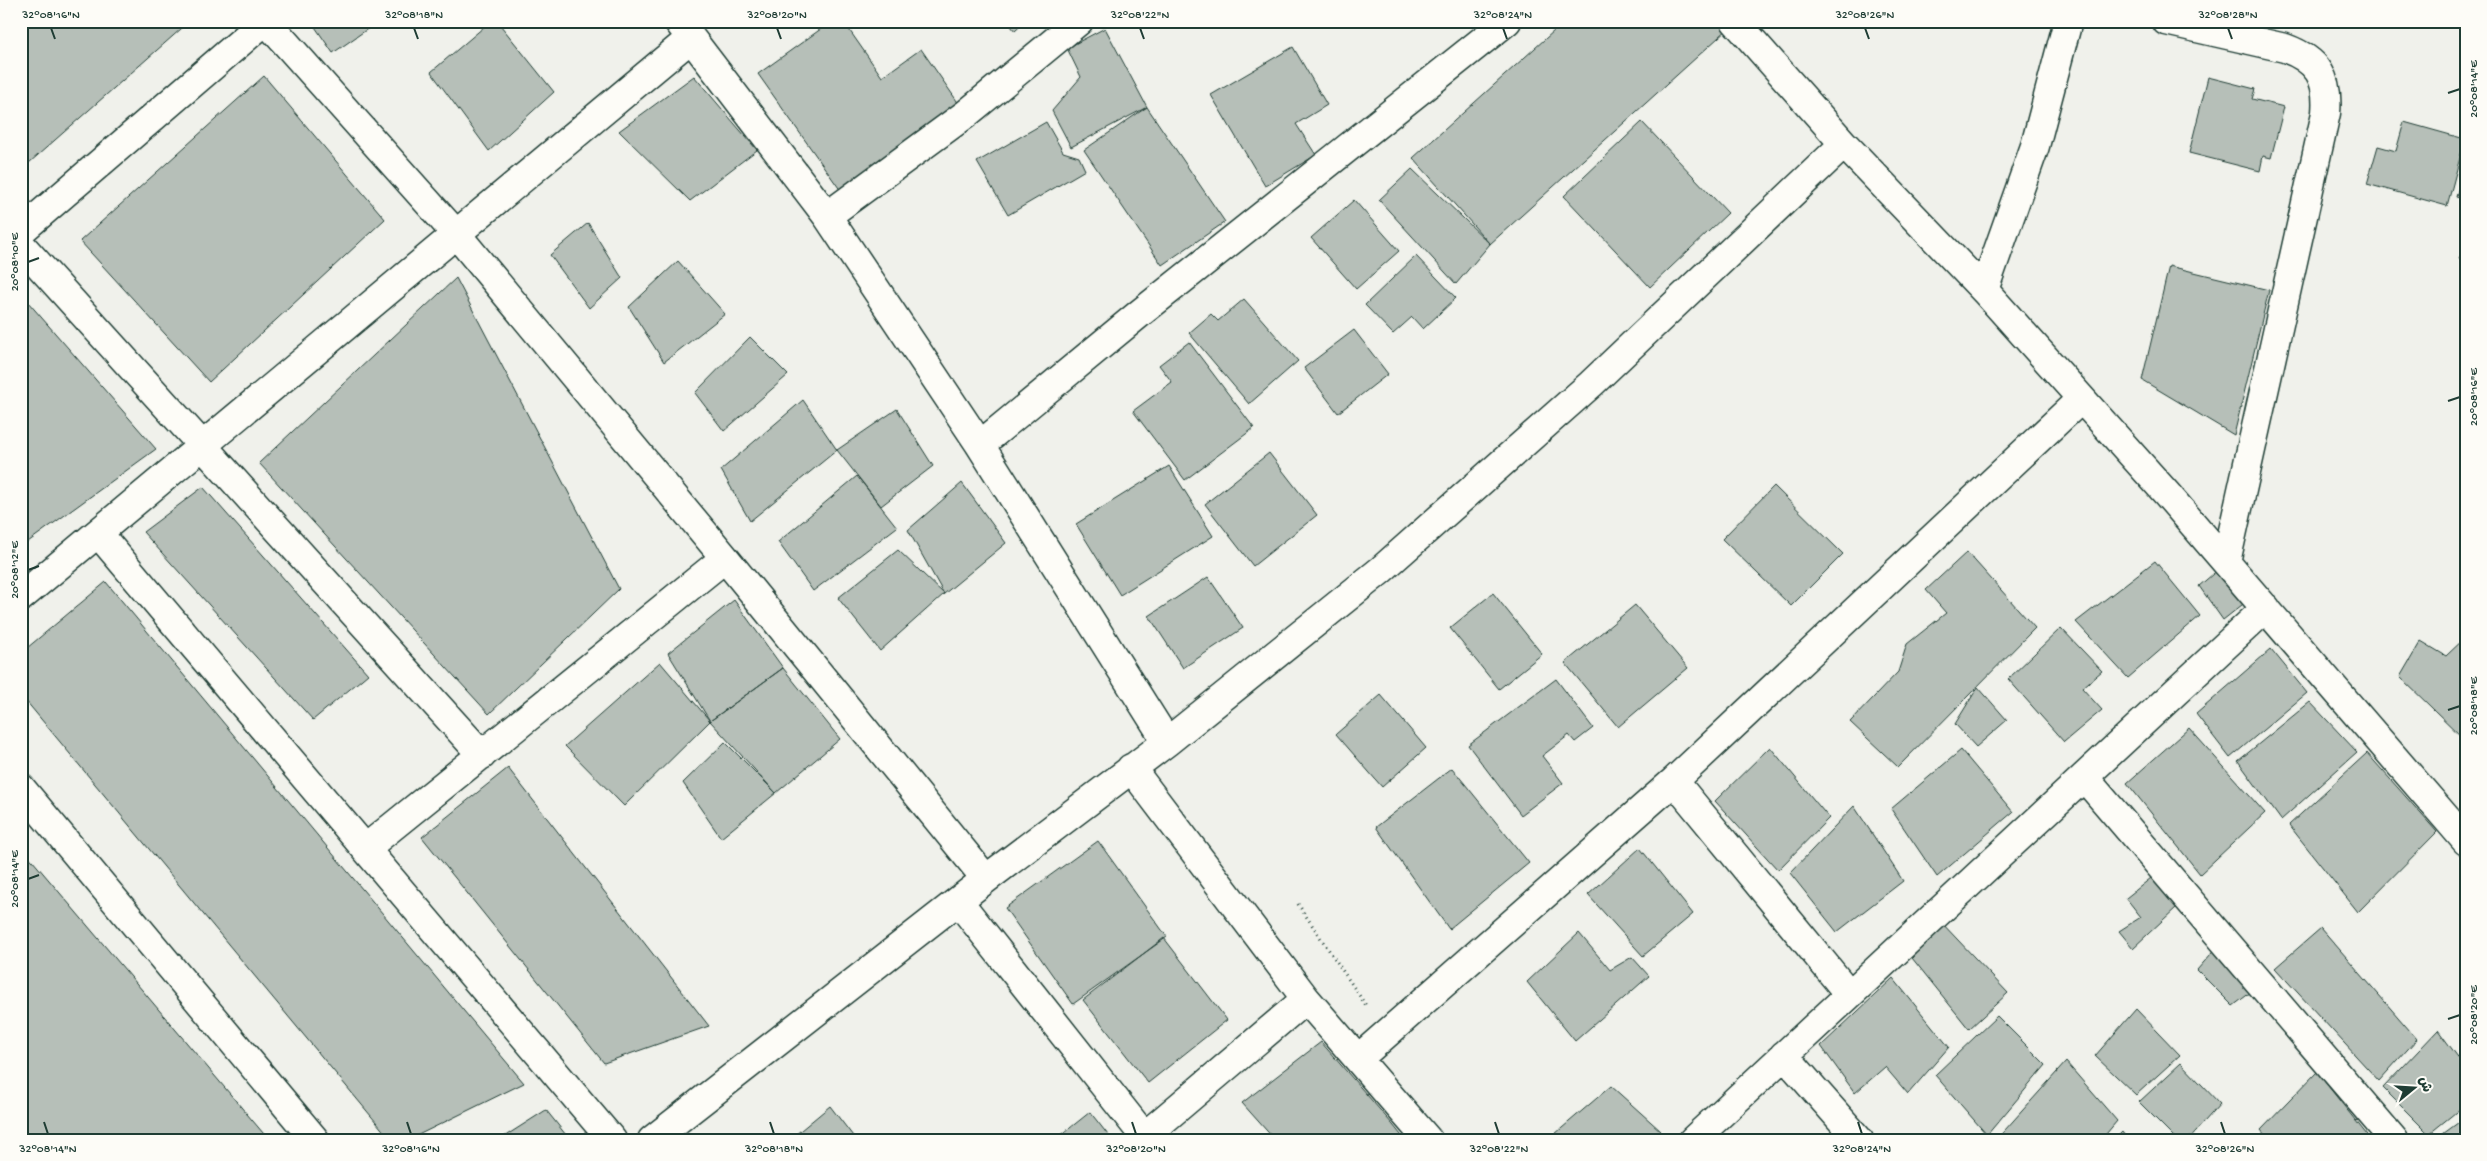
<svg xmlns="http://www.w3.org/2000/svg" width="2487" height="1161" viewBox="0 0 2487 1161" font-family="'Gochi Hand','Playpen Sans Arabic',sans-serif">
  <style>
    .building { fill: #b6bfb8; stroke: #1f3d34 }
    .lines { fill: none; stroke-linecap: round; stroke-linejoin: round }
    .street-casing { stroke: #1f3d34; stroke-width: 31 }
    .path { stroke: #1f3d34; stroke-width: 3; stroke-dasharray: 1 4; stroke-linecap: butt }
    .street { stroke: #fdfcf7; stroke-width: 28 }
    .ticks { fill: none; stroke: #1f3d34; stroke-width: 2 }
    .neatline { fill: none; stroke: #1f3d34; stroke-width: 2 }
    .ticks-label { font-size: 12px; text-anchor: middle; fill: #1f3d34 }
  </style>
  <rect width="100%" height="100%" fill="#f0f1eb"/>
  <filter id="ink" filterUnits="userSpaceOnUse"><feTurbulence type="fractalNoise" baseFrequency=".02" numOctaves="2"/><feDisplacementMap in="SourceGraphic" scale="10" xChannelSelector="R" yChannelSelector="G"/><feConvolveMatrix kernelMatrix="1 2 1 2 8 2 1 2 1" color-interpolation-filters="sRGB"/></filter>
  <g filter="url(#ink)">
    <!-- building -->
    <path class="building" d="M21 21H190L21 170Z
      M311 21H379L333 53Z
      M491 21H497L554 92 489 151 431 72Z
      M832 21H843L882 77 921 49 966 114 846 198 758 74Z
      M1007 21H1026L1015 31Z
      M1565 21H1724L1729 28 1490 244 1413 158Z
      M2345 21H2376L2375 28Z
      M1105 28 1147 107 1071 147 1052 111 1081 77 1067 48Z
      M1293 47 1327 105 1296 124 1316 155 1265 186 1211 95Z
      M264 76 385 219 209 382 80 241Z
      M694 76 757 150 690 201 619 131Z
      M2208 77 2255 89 2252 99 2284 107 2271 158 2263 156 2260 171 2189 153Z
      M1147 107 1225 222 1162 265 1084 150Z
      M1046 122 1063 152 1079 157 1085 170 1008 215 977 162Z
      M1642 122 1728 213 1650 287 1564 196Z
      M2404 122 2465 139 2447 206 2367 184 2378 146 2396 151Z
      M2466 162V200L2456 197Z
      M1412 169 1490 244 1456 284 1379 200Z
      M1354 200 1399 251 1356 289 1311 238Z
      M588 223 622 278 589 308 550 255Z
      M2466 247V263L2459 258Z
      M1416 256 1456 298 1423 329 1412 317 1393 334 1365 305Z
      M678 261 725 314 664 362 629 307Z
      M2169 266 2269 290 2234 435 2142 380Z
      M456 278 619 589 489 714 259 463Z
      M21 294 156 449 21 547Z
      M1244 299 1298 361 1249 404 1189 333 1211 314 1218 321Z
      M1354 330 1388 374 1338 413 1304 368Z
      M750 337 788 375 724 431 695 393Z
      M1189 342 1254 428 1185 480 1133 411 1172 382 1159 365Z
      M803 400 837 450 750 521 721 470Z
      M897 409 933 466 881 506 837 450Z
      M1269 453 1317 515 1253 566 1205 504Z
      M1169 466 1213 536 1120 595 1076 524Z
      M857 476 897 527 813 591 778 542Z
      M962 483 1006 543 944 594 908 530Z
      M1774 486 1843 554 1791 606 1722 539Z
      M203 487 368 674 313 720 143 532Z
      M898 550 944 594 880 651 838 598Z
      M1967 552 2035 628 1898 767 1850 722 1898 672 1907 644 1946 613 1926 590Z
      M2155 561 2200 616 2128 678 2076 622Z
      M2220 568 2247 601 2223 620 2199 586Z
      M1208 577 1243 628 1183 668 1149 616Z
      M106 582 524 1083 408 1140H391L21 695V653Z
      M1493 593 1542 654 1499 689 1450 628Z
      M734 600 783 668 710 721 668 653Z
      M1635 605 1688 668 1618 727 1565 663Z
      M2061 628 2102 671 2082 688 2102 710 2064 742 2008 679Z
      M2466 637V741L2400 677 2421 641 2446 656Z
      M2271 649 2307 693 2230 758 2196 714Z
      M660 662 710 721 624 806 565 746Z
      M783 668 840 739 776 793 710 721Z
      M1556 679 1593 728 1575 742 1569 735 1542 756 1563 783 1521 815 1468 745Z
      M1978 687 2007 720 1976 747 1955 724Z
      M1381 695 1426 748 1382 787 1336 734Z
      M2310 702 2357 752 2281 820 2238 761Z
      M2189 728 2265 813 2200 874 2127 783Z
      M725 742 776 793 721 838 683 783Z
      M1770 747 1829 818 1778 870 1715 801Z
      M1961 750 2013 812 1937 877 1891 809Z
      M2367 753 2437 832 2358 912 2289 825Z
      M508 768 709 1026 604 1063 422 837Z
      M1452 768 1529 863 1449 929 1376 827Z
      M1854 806 1903 881 1837 932 1790 873Z
      M1098 841 1167 937 1073 1004 1005 908Z
      M21 847 269 1140H21Z
      M1640 848 1693 914 1643 956 1588 895Z
      M2151 878 2177 907 2133 948 2119 931 2141 917 2126 898Z
      M1940 921 2008 993 1969 1029 1912 958Z
      M2321 928 2417 1039 2379 1081 2275 968Z
      M1579 933 1610 970 1632 957 1649 976 1575 1041 1527 982Z
      M1164 938 1227 1020 1148 1083 1083 1000Z
      M2218 946 2255 989 2233 1006 2197 970Z
      M1893 978 1949 1047 1908 1094 1885 1067 1855 1093 1821 1046Z
      M2136 1009 2180 1055 2136 1095 2095 1056Z
      M1997 1016 2046 1065 1987 1135 1935 1075Z
      M2438 1030 2466 1068V1104L2429 1134 2383 1088Z
      M1321 1042 1393 1125 1405 1140H1275L1242 1103Z
      M2066 1062 2117 1121 2101 1140H1996Z
      M2181 1063 2220 1104 2188 1140H2177L2139 1102Z
      M2317 1072 2367 1135 2362 1140H2269L2261 1130Z
      M1611 1086 1661 1131 1650 1140H1548Z
      M830 1106 856 1140H789Z
      M546 1110 570 1140H499Z
      M1090 1112 1112 1140H1055Z
      M2466 1117V1140L2436 1139Z
      M2122 1132 2128 1140H2114Z"/>
    <g class="lines">
      <defs>
        <path id="street" d="M266 21 457 235 725 558 986 879
          M678 21 827 216 980 445 1167 742
          M1735 21 1844 144 1984 290 2167 494 2466 841
          M2166 21 2285 48C2318 60 2329 78 2326 113L2226 562
          M827 216 966 114 1079 21
          M21 231 265 21
          M21 245 482 755
          M1984 290 2035 146 2068 21
          M980 445 1139 314 1507 21
          M98 533 612 1140
          M21 597 691 38
          M1131 768 1306 999 1428 1140
          M2084 777 2394 1140
          M1674 781 1849 994
          M21 788 315 1140
          M366 848 725 558
          M959 902 1144 1136
          M1784 1055 1859 1140
          M1359 1058 1674 781 2081 399
          M652 1140 986 879 1167 742 1381 570 1591 384 1844 144
          M1140 1140 1306 999
          M1693 1140 2266 608"/>
      </defs>
      <!-- street casing -->
      <use href="#street" class="street-casing"/>
      <!-- path -->
      <path class="path" d="M1298 904 1367 1007"/>
      <!-- street -->
      <use href="#street" class="street"/>
    </g>
  </g>
  <!-- ticks -->
  <path class="ticks" d="M51 28 55 39M414 28 418 39M777 28 781 39M1140 28 1144 39M1503 28 1507 39M1865 28 1869 39M2228 28 2232 39M2448 93 2460 89M28 262 39 258M2448 401 2460 397M28 570 39 566M2448 710 2460 706M28 879 39 875M2448 1019 2460 1015M44 1122 48 1134M407 1122 411 1134M770 1122 774 1134M1132 1122 1136 1134M1495 1122 1499 1134M1858 1122 1862 1134M2221 1122 2225 1134"/>
  <!-- margin -->
  <rect width="2487" height="1161" fill="none" stroke="#fdfcf7" stroke-width="55"/>
  <!-- north arrow -->
  <g transform="translate(2414 1088) rotate(72)" stroke="#fdfcf7" stroke-width="4" paint-order="stroke">
  <path d="M0-4L9 19L0 12L-9 19Z" fill="#1f3d34"/>
  <text y="-8" font-size="14" font-weight="bold" text-anchor="middle" fill="#1f3d34">ش</text>
  </g>
  <rect x="28" y="28" width="2432" height="1106" class="neatline"/>
  <g class="ticks-label">
    <text x="51" y="18">32°08'16"N</text>
    <text x="414" y="18">32°08'18"N</text>
    <text x="777" y="18">32°08'20"N</text>
    <text x="1140" y="18">32°08'22"N</text>
    <text x="1503" y="18">32°08'24"N</text>
    <text x="1865" y="18">32°08'26"N</text>
    <text x="2228" y="18">32°08'28"N</text>
    <text transform="translate(2473 89) rotate(-90)" y="4">20°08'14"E</text>
    <text transform="translate(14 262) rotate(-90)" y="4">20°08'10"E</text>
    <text transform="translate(2473 397) rotate(-90)" y="4">20°08'16"E</text>
    <text transform="translate(14 570) rotate(-90)" y="4">20°08'12"E</text>
    <text transform="translate(2473 706) rotate(-90)" y="4">20°08'18"E</text>
    <text transform="translate(14 879) rotate(-90)" y="4">20°08'14"E</text>
    <text transform="translate(2473 1015) rotate(-90)" y="4">20°08'20"E</text>
    <text x="48" y="1152">32°08'14"N</text>
    <text x="411" y="1152">32°08'16"N</text>
    <text x="774" y="1152">32°08'18"N</text>
    <text x="1136" y="1152">32°08'20"N</text>
    <text x="1499" y="1152">32°08'22"N</text>
    <text x="1862" y="1152">32°08'24"N</text>
    <text x="2225" y="1152">32°08'26"N</text>
  </g>
</svg>
